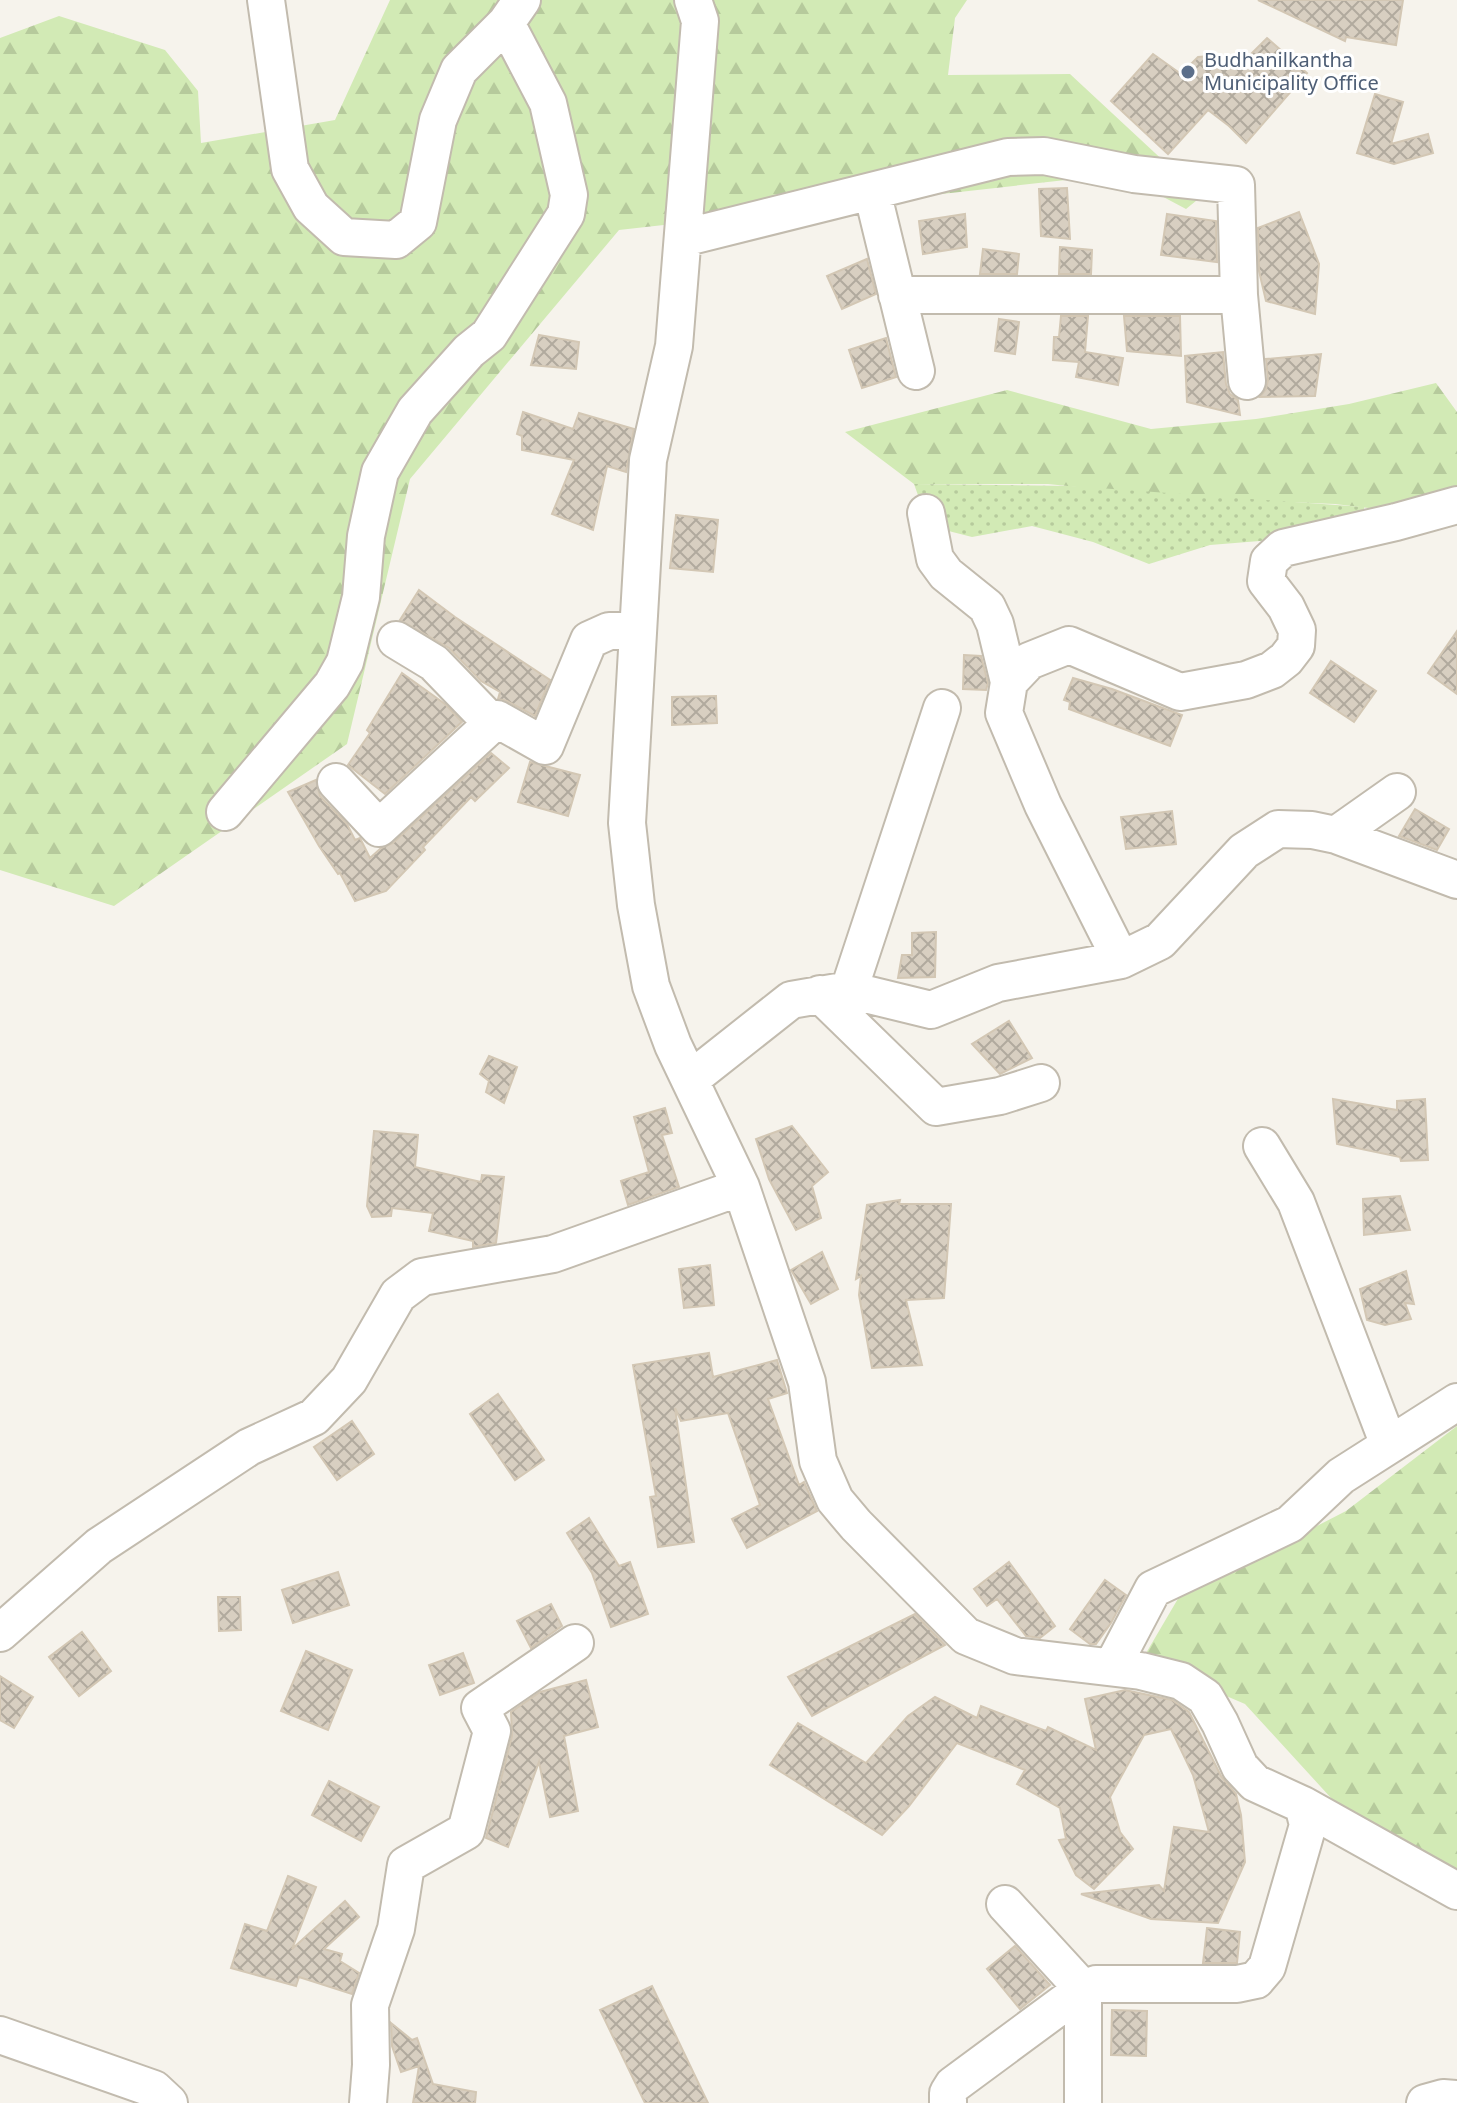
<svg xmlns="http://www.w3.org/2000/svg" width="1457" height="2103" viewBox="0 0 1457 2103" font-family="'Noto Sans',sans-serif">
  <style>
    .forest { fill: url(#forest-firs) }
    .park { fill: url(#park-dots) }
    .building { fill: url(#building-cross-hatch); stroke: #d3c7b4; stroke-width: 2 }
    .lines { fill: none; stroke-linecap: round; stroke-linejoin: round }
    .minor-casing { stroke: #c2bbae; stroke-width: 40 }
    .minor { stroke: #fff; stroke-width: 36 }
    .service-dot { fill: #5c6f8a; stroke: #fff; stroke-width: 3 }
    .labels { text-anchor: middle; stroke-width: 6; stroke-linejoin: round; paint-order: stroke }
    .service-label { font-size: 20px; fill: #4e5e75; stroke: #fff; text-anchor: start }
  </style>
  <defs>
    <pattern id="forest-firs" width="22" height="20" patternUnits="userSpaceOnUse" patternTransform="scale(2)"><rect width="22" height="20" fill="#d2eab5"/><path d="M5 1l3.5 6h-7zM16 11l3.5 6h-7z" fill="#b6ca9c"/></pattern>
    <pattern id="park-dots" width="8" height="8" patternUnits="userSpaceOnUse" patternTransform="scale(2)"><rect width="8" height="8" fill="#d2eab5"/><path d="M2 2h.1M6 6h.1" fill="none" stroke="#b6ca9c" stroke-width="1.8" stroke-linecap="round"/></pattern>
    <pattern id="building-cross-hatch" width="8" height="8" patternUnits="userSpaceOnUse" patternTransform="scale(2)"><rect width="8" height="8" fill="#d8cfc1"/><path d="M0 0l8 8M0 8l8-8" fill="none" stroke="#b1aa9e"/></pattern>
  </defs>
  <rect width="100%" height="100%" fill="#f6f3ec"/>
  <!-- forest -->
  <path class="forest" d="M390 0H967L955 18 948 75 1070 74 1169 166 1207 192 1186 209 1120 174 619 230 410 479 347 744 114 906 0 870V38L59 16 165 50 198 91 201 143 335 120Z
    M1436 383 1457 412V498L1410 513 1335 504 1173 497 1048 484H914L845 432 1007 390 1151 429 1256 419 1349 404Z
    M1457 1426V1880L1364 1834 1245 1704 1142 1660 1179 1597 1346 1511Z"/>
  <!-- park -->
  <path class="park" d="M914 484 1071 486 1364 507V522L1283 539 1210 545 1149 564 1093 542 1032 526 972 537 929 526Z"/>
  <!-- building -->
  <path class="building" d="M1258 0H1403L1396 45 1346 37 1345 41Z
    M1267 38 1307 73 1246 143 1229 126 1208 110 1168 154 1111 101 1153 54 1181 74 1198 57 1223 55 1237 68Z
    M1375 94 1403 102 1391 144 1428 134 1433 153 1394 164 1357 153Z
    M1067 188 1070 239 1041 236 1039 189Z
    M1299 212 1319 264 1315 314 1266 301 1259 271 1258 228Z
    M965 214 967 247 923 254 919 221Z
    M1167 214 1216 221 1217 262 1161 255Z
    M1060 247 1092 250 1091 274H1059Z
    M983 249 1019 254 1017 274H980Z
    M867 259 876 294 842 309 827 276Z
    M1061 316H1088L1085 352 1123 358 1118 385 1076 377 1079 362 1053 360 1054 337H1059Z
    M1124 316H1180L1181 356 1127 351Z
    M999 319 1019 322 1015 354 995 351Z
    M539 335 579 342 576 369 531 365Z
    M886 338 896 377 862 388 849 350Z
    M1223 352 1226 384 1230 394 1238 400 1240 415 1187 402 1185 356Z
    M1321 354 1315 396 1260 397 1266 389 1268 380 1266 359Z
    M523 412 573 429 579 413 634 429 626 472 607 466 593 530 552 514 574 460 522 450V436L517 434Z
    M676 515 718 520 713 572 670 568Z
    M419 590 455 617 550 680 535 716 507 701 498 699 500 692 481 681 449 648 400 620Z
    M1457 631V694L1428 673Z
    M964 655 981 656 988 683 986 690 963 689Z
    M1331 661 1376 691 1354 722 1310 693Z
    M402 673 445 704 462 722 385 794 348 765 370 733 367 730Z
    M1073 678 1112 689 1182 715 1170 746 1069 709 1070 702 1064 700Z
    M716 696 717 723 672 725V697Z
    M491 753 509 768 475 801 471 797 423 847 425 850 386 891 355 901 340 873 338 874 319 846 288 792 316 780 320 796 347 824 355 840 360 838 370 858 381 848 393 843Z
    M530 762 580 775 568 816 518 802Z
    M1415 809 1449 829 1437 850 1399 836Z
    M1172 811 1176 844 1126 849 1121 817Z
    M936 932 935 977 898 978 902 955H912V933Z
    M1009 1021 1032 1058 1000 1074 972 1044Z
    M489 1056 517 1067 504 1103 486 1092 489 1081 480 1074Z
    M1333 1099 1397 1110V1101L1425 1099 1428 1160 1401 1161 1400 1157 1337 1144Z
    M665 1108 672 1133 662 1135 679 1187 628 1205 621 1181 649 1172 634 1117Z
    M792 1126 828 1172 812 1186 821 1218 796 1230 769 1179 756 1139Z
    M374 1131 418 1135 415 1167 481 1182 482 1175 504 1177 496 1243 473 1247V1241L429 1231 433 1213 392 1208 391 1216 372 1217 367 1206Z
    M1400 1196 1410 1230 1364 1235 1363 1199Z
    M900 1200 899 1204H951L944 1298 906 1300 922 1365 872 1368 859 1295 861 1276 856 1279 867 1205Z
    M822 1252 838 1289 811 1304 791 1270Z
    M710 1265 714 1305 684 1308 679 1269Z
    M1406 1271 1414 1304 1405 1303 1411 1319 1385 1325 1367 1320 1360 1289Z
    M709 1353 713 1377 777 1360 787 1393 768 1399 799 1485 804 1482 817 1511 747 1548 732 1519 760 1505 728 1413 681 1421 675 1408 694 1542 658 1547 650 1497 656 1496 633 1365Z
    M498 1394 544 1460 515 1480 470 1414Z
    M352 1421 374 1454 337 1480 314 1447Z
    M589 1518 619 1566 630 1562 648 1614 611 1627 592 1573 567 1533Z
    M1009 1562 1055 1626 1040 1638 1026 1636 997 1599 987 1606 974 1589Z
    M338 1572 349 1605 293 1623 282 1590Z
    M1105 1580 1126 1595 1111 1623 1096 1644H1090L1070 1629Z
    M218 1597H240L241 1630 219 1631Z
    M551 1604 562 1626 531 1648 517 1621Z
    M915 1614 945 1645 812 1716 788 1677Z
    M82 1632 111 1671 79 1696 49 1657Z
    M306 1651 352 1670 328 1730 281 1711Z
    M463 1653 474 1683 440 1695 429 1665Z
    M0 1676 33 1697 14 1728 0 1720Z
    M586 1680 598 1727 564 1736 578 1811 550 1817 539 1762 508 1847 486 1838 512 1736 511 1712 540 1692Z
    M1125 1690 1172 1700 1189 1712 1221 1776 1236 1794 1241 1815 1245 1862 1218 1923 1151 1919 1081 1894 1159 1885 1164 1891 1174 1827 1209 1832 1193 1775 1171 1729 1144 1735 1110 1797 1120 1832 1133 1849 1094 1889 1076 1875 1059 1840 1066 1839 1060 1808 1017 1784 1025 1770 957 1743 909 1806 882 1835 770 1765 798 1723 866 1763 908 1716 935 1697 977 1718 981 1706 1046 1731 1048 1727 1096 1750 1085 1699Z
    M329 1781 379 1807 361 1841 312 1815Z
    M288 1876 316 1887 292 1949 345 1901 359 1917 324 1949 342 1954 340 1961 359 1973 352 1994 299 1977 296 1986 231 1968 245 1924 267 1931Z
    M1207 1928 1240 1932 1237 1963H1203Z
    M1015 1946 1050 1985 1020 2009 987 1969Z
    M652 1986 708 2103H645L600 2010Z
    M1112 2010 1147 2011 1146 2056 1111 2055Z
    M391 2023 412 2040 417 2038 433 2084 476 2092 475 2103H413L419 2066 401 2072 392 2046Z"/>
  <g class="lines">
    <defs>
      <path id="minor" d="M266 0 290 169 311 207 344 237 396 240 418 222 438 120 459 70 506 23 522 0
        M693 0 700 21 674 346 648 460 627 823 636 905 651 986 673 1045 741 1187 807 1382 818 1461 835 1500 856 1525 966 1636 1015 1656 1141 1671 1181 1681 1205 1697 1220 1723 1240 1767 1255 1783 1303 1805 1308 1825 1267 1967 1256 1980 1237 1984H1096L1083 1989 953 2085 948 2093V2103
        M872 191 916 371
        M683 238 1008 157 1044 156 1134 174 1236 185 1239 295 1247 381
        M897 295H1239
        M926 513 935 559 946 574 987 607 995 624 1009 682
        M396 640 434 663 492 723
        M336 782 379 828 497 719 545 746 589 640 609 631H638
        M225 812 332 685 345 662 361 597 366 536 380 472 415 411 469 351 489 335 566 214 569 195 548 103 506 23
        M1336 835 1457 880
        M1121 960 1160 941 1244 851 1278 829 1312 830 1336 835 1397 792
        M849 990 931 1010 998 983 1121 960 1043 805 1004 713 1009 682 1029 661 1069 645 1180 692 1246 680 1272 670 1286 659 1296 646 1297 630 1286 607 1266 581 1269 561 1283 548 1396 522 1457 505
        M820 994 936 1107 1000 1096 1041 1083
        M691 1079 791 1000 849 990 942 708
        M1262 1146 1296 1202 1389 1445
        M0 1633 99 1546 249 1447 314 1417 349 1380 398 1295 422 1277 553 1254 741 1187
        M1112 1667 1153 1589 1290 1524 1341 1476 1457 1402
        M1303 1805 1457 1891
        M1005 1904 1083 1989V2103
        M0 2035 154 2089 169 2103
        M368 2103 371 2065 370 2005 396 1929 406 1865 466 1831 492 1731 480 1708 575 1643
        M1425 2103 1443 2098 1457 2099"/>
    </defs>
    <!-- minor casing -->
    <use href="#minor" class="minor-casing"/>
    <!-- minor -->
    <use href="#minor" class="minor"/>
  </g>
  <!-- markers -->
  <circle class="service-dot" cx="1188" cy="72" r="8"/>
  <g class="labels">
    <!-- service labels -->
    <g class="service-label">
      <text x="1204" y="67">Budhanilkantha<tspan x="1204" dy="23">Municipality Office</tspan></text>
    </g>
  </g>
</svg>
